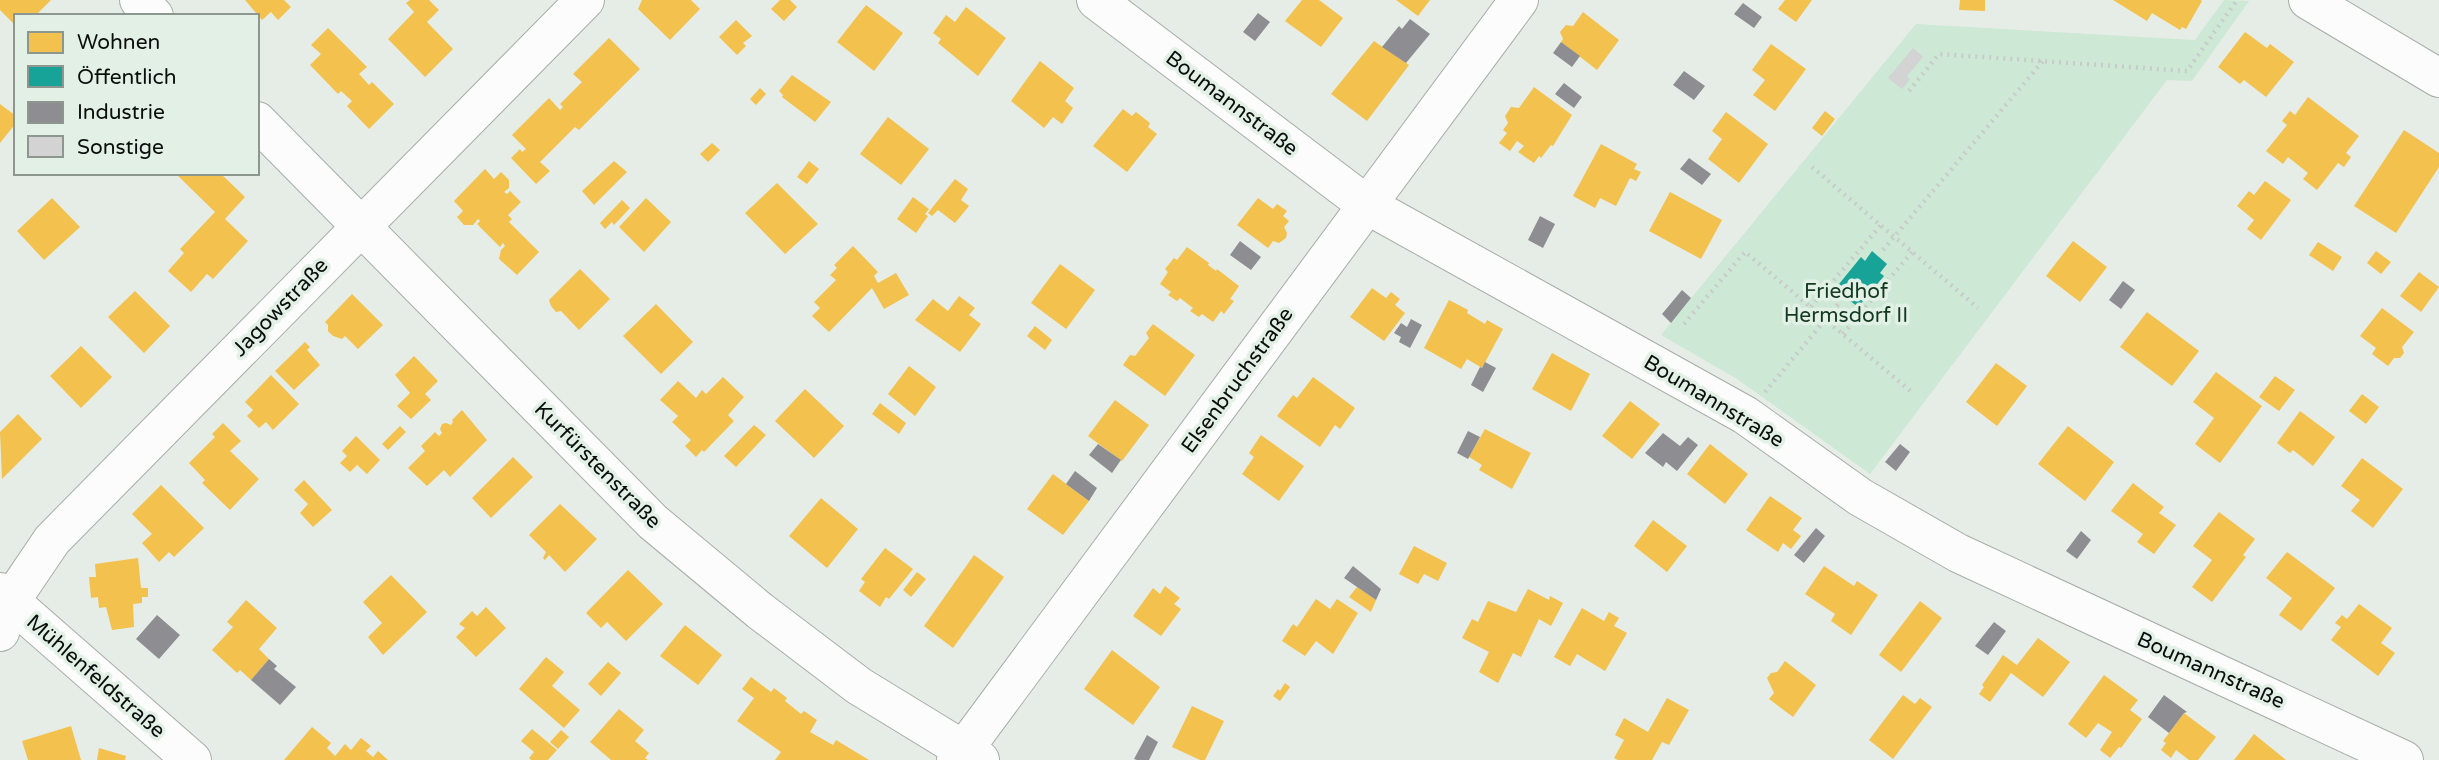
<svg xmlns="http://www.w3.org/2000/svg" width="2439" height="760" viewBox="0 0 2439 760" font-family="'Varela Round',sans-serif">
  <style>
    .green { fill: #cde8d4 }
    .homes { fill: #f2c14e }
    .public { fill: #17a398 }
    .industry { fill: #8d8d92 }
    .building { fill: #d2d3d2 }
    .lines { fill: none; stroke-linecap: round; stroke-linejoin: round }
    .minor-casing { stroke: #a8ada9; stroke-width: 40 }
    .path { stroke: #c8cbc9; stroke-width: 4.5; stroke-dasharray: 2 5; stroke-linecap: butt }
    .minor { stroke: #fbfcfb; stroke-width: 38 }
    .labels { text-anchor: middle; stroke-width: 7; stroke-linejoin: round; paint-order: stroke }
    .street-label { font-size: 21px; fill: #0b0f0c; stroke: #e3f0e6 }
    .park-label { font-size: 21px; fill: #123921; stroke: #e3f0e6 }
  </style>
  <rect width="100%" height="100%" fill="#e6ede7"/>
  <!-- green -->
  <path class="green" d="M2224 0 2249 1 2192 81 2167 80 1870 474 1737 379 1661 335 1916 24 2195 40Z"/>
  <!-- homes -->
  <path class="homes" d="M0 0H51L35 16H16V26L0 10Z
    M245 0H284L291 7 278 20 271 12 262 20Z
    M410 0H429L439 10 427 22 453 49 425 77 388 39 414 12 406 3Z
    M642 0H691L700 9 670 40 638 9Z
    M780 0H790L797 7 784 21 771 9Z
    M1302 0H1319L1343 18 1321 47 1285 21Z
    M1396 0H1430L1418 16Z
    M1785 0H1812L1796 22 1778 9Z
    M1960 0H1985V11L1959 10Z
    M2113 0H2201L2202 1 2186 29 2182 27 2180 30 2152 13 2147 21Z
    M866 5 903 33 874 71 837 42Z
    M966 7 1006 38 978 76 938 43 941 39 933 33 946 15 955 22Z
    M1583 12 1619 40 1597 70 1561 42 1563 39 1560 32 1566 25 1573 26Z
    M736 20 752 36 743 43 746 46 737 55 719 37Z
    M328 28 367 67 359 74 369 85 372 82 394 104 369 129 347 106 352 101 341 91 338 94 310 65 321 54 311 45Z
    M2245 32 2267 48 2270 44 2294 62 2266 97 2244 80 2240 84 2218 67Z
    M609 38 640 69 579 130 575 127 540 162 550 171 536 184 511 158 520 149 522 152 526 149 512 135 549 98 560 110 563 107 560 104 582 82 573 74Z
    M1374 41 1409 65 1367 121 1331 94Z
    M1771 44 1806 69 1775 111 1753 95 1765 80 1752 70Z
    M1040 61 1074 88 1065 101 1073 108 1062 124 1053 117 1044 128 1011 101Z
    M792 75 831 102 815 122 782 97 783 95 779 91Z
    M1534 87 1572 115 1553 146 1551 145 1541 158 1539 156 1534 163 1518 152 1524 146 1517 141 1510 151 1499 143 1507 133 1503 130 1508 123 1505 116 1511 107 1519 108Z
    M760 88 766 94 756 105 750 99Z
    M2308 97 2359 136 2346 153 2351 157 2344 167 2338 163 2317 190 2303 179 2308 173 2288 157 2283 164 2266 151 2287 125 2282 121 2290 111 2295 115Z
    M0 104 16 116V123L0 143Z
    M1123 109 1132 116 1136 112 1150 123 1148 127 1157 134 1127 172 1093 146Z
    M1825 111 1835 119 1822 136 1812 128Z
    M1726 112 1768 144 1739 183 1708 159 1722 139 1712 131Z
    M888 117 929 149 901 185 860 154Z
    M2404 130 2439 153V167L2396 233 2354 206Z
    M712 143 720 150 708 162 700 154Z
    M1601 144 1637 164 1634 169 1641 172 1636 181 1630 178 1616 206 1600 198 1595 208 1573 196Z
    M614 161 627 172 594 205 582 191Z
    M809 161 819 169 807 184 797 177Z
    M485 169 494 179 501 172 509 180V188L504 192 507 194 510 191 521 202 508 215 512 219 509 222 539 252 517 275 499 259 501 250 505 246 503 243 500 247 477 224 480 221 478 219 473 225H464L457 217 463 211 454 201Z
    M175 173H220L245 197 225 219 248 241 213 279 207 274 191 292 168 271 184 253 180 249 215 212Z
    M955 179 968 189 961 200 969 206 955 223 938 210 932 216 928 213Z
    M2265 181 2291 200 2261 240 2247 229 2254 220 2237 206 2249 191 2254 195Z
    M777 183 818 224 785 254 745 213Z
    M1670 192 1722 220 1701 259 1649 231Z
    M913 197 929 209 925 214 928 216 916 233 897 219Z
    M52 198 80 227 44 260 17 231Z
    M646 198 671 222 644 252 619 227Z
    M1258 198 1273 209 1277 204 1287 211 1283 216 1289 221 1284 227 1287 233 1286 238 1279 243 1273 241 1268 248 1237 225Z
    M622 200 630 208 614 225 612 222 605 229 600 223Z
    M2073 241 2107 267 2080 302 2046 276Z
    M2318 242 2342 257 2333 271 2309 255Z
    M853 246 878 272 874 276 878 283 896 273 909 295 884 309 872 288 829 332 812 316 820 308 814 302 836 280 830 275 837 268 834 265Z
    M1187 247 1209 263 1208 265 1216 271 1217 269 1239 286 1230 299 1234 301 1224 314 1221 311 1213 322 1202 314 1199 317 1190 311 1193 308 1180 298 1177 301 1168 295 1171 292 1160 284 1168 272 1165 269 1174 258 1177 260Z
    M2376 251 2391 262 2381 274 2367 263Z
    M1060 264 1095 290 1066 329 1031 303Z
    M580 269 610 299 579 330 561 311 556 312 551 306 549 300Z
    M2419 272 2439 287 2421 312 2400 296Z
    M1372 288 1386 298 1391 292 1400 299 1395 305 1405 313 1384 341 1350 317Z
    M135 291 170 326 144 353 108 317Z
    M352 294 383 325 358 349 345 336 342 339 333 336 328 331V325L325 322Z
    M959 296 975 308 969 315 981 324 960 352 915 320 933 299 948 311Z
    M1449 300 1468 310 1467 313 1485 324 1487 320 1503 329 1482 368 1467 359 1461 369 1424 348Z
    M656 304 693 342 661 374 623 336Z
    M2382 308 2414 332 2402 347 2404 353 2400 358H2394L2388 366 2372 354 2376 348 2360 336Z
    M2147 312 2199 351 2172 386 2120 347Z
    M1153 324 1195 355 1165 396 1123 365 1130 355 1135 356 1149 338 1146 333Z
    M1035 326 1052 340 1045 350 1027 336Z
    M305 342 310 347 307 350 320 365 294 390 275 371Z
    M81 346 112 377 81 408 50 376Z
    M1552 353 1590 374 1571 411 1532 389Z
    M414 356 438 381 425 394 431 400 411 419 397 406 410 393 395 375Z
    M1996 363 2027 386 1997 426 1966 402Z
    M909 366 936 387 915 416 888 394Z
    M2216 372 2262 406 2220 463 2195 444 2214 418 2193 402Z
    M271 375 299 404 273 430 266 422 259 428 247 416 253 410 245 402Z
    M2275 376 2295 390 2279 411 2259 397Z
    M723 377 744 397 728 415 734 421 704 452 702 450 696 457 685 446 691 440 672 422 678 416 660 400 678 381 696 398 702 390 706 394Z
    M1313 377 1355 408 1340 429 1335 425 1320 447 1277 416 1293 395 1297 398Z
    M805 389 844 426 814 458 775 421Z
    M2362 394 2379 407 2366 424 2349 411Z
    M1115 400 1149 425 1122 461 1088 436Z
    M1630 401 1660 424 1632 459 1602 436Z
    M880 403 906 423 899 434 872 414Z
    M462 410 487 440 450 477 444 470 427 486 408 468 425 451 421 446 435 432 439 436 442 433 440 429 442 424 446 423 451 425 453 422 452 420Z
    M2300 411 2335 437 2313 466 2293 450 2290 453 2277 443Z
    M18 414 42 439 2 479 0 432Z
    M223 423 241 441 230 451 259 479 230 510 202 483 205 480 189 463 215 437 212 434Z
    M754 425 766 435 736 467 724 456Z
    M400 426 406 432 388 450 382 444Z
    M2068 426 2114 462 2085 501 2038 464Z
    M1485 429 1531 453 1512 489 1479 470 1482 465 1469 457Z
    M1261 435 1304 466 1279 501 1242 474 1254 457 1249 453Z
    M356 436 380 460 367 474 357 465 350 472 340 463 347 456 342 451Z
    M1710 444 1748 474 1725 504 1687 474Z
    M513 457 533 477 491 518 472 498Z
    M2362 458 2403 489 2373 528 2351 511 2360 500 2341 486Z
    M1053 474 1089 501 1063 535 1027 509Z
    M304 480 332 510 313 527 300 513 308 504 294 490Z
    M2133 483 2164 507 2159 513 2176 525 2154 554 2137 542 2143 534 2111 511Z
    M161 485 204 528 174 557 169 552 159 562 142 543 152 534 132 514Z
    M1770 496 1802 518 1793 530 1801 536 1791 549 1783 543 1778 552 1746 530Z
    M821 498 858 529 827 568 789 536Z
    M560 504 597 539 565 572 549 555 545 560 543 558 546 552 529 535Z
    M2219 512 2255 539 2243 555 2246 557 2212 602 2192 587 2212 560 2193 546Z
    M1653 520 1687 546 1667 572 1634 546Z
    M1414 546 1447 563 1438 581 1424 574 1418 584 1399 574Z
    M885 548 913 569 889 599 886 597 880 607 859 591 865 582 861 579Z
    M2287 552 2335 588 2301 631 2279 615 2292 598 2266 578Z
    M974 555 1004 577 953 648 924 626Z
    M138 558 141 588H148V597H142V603L133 604 134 627 112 630 106 607 99 608 98 597 91 598 89 577H96L95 564Z
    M1824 566 1854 586 1857 581 1878 595 1851 635 1831 621 1835 614 1805 594Z
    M628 570 663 604 626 641 607 622 601 628 586 613Z
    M917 572 926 579 911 597 903 590Z
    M391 575 427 612 383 655 368 637 382 623 363 602Z
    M1165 586 1180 598 1174 604 1181 609 1161 636 1133 616 1153 588 1160 594Z
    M1357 587 1376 600 1371 612 1349 597Z
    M1528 589 1549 600 1550 596 1563 603 1551 626 1539 619 1521 657 1513 653 1498 683 1479 672 1489 652 1462 638 1472 619 1478 622 1488 601 1516 612Z
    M1316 599 1330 609 1337 599 1358 613 1333 654 1316 641 1305 656 1282 641 1293 624 1297 627Z
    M246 600 277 628 259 649 269 659 251 680 240 670 237 673 212 650 233 627 227 622Z
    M1920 601 1942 618 1901 672 1879 655Z
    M2359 604 2392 628 2381 643 2395 653 2378 676 2331 640 2341 627 2335 623 2342 615 2347 619Z
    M486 607 506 628 476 657 456 637 465 628 459 624 472 611 477 616Z
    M1582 608 1604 621 1609 612 1619 618 1614 626 1627 633 1605 671 1577 654 1570 666 1554 657Z
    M685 625 722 655 698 685 660 656Z
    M2038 638 2070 662 2043 697 2011 673 1990 702 1979 694 1984 687 1982 685 2003 655 2017 665Z
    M1112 650 1160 687 1133 725 1084 689Z
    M546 657 564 672 552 686 580 710 564 728 519 689Z
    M1785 661 1816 685 1793 717 1769 699 1774 693 1767 678 1771 673 1777 672Z
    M608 662 621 673 601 696 588 684Z
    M2104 675 2138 700 2130 710 2142 719 2121 748 2119 747 2110 758 2100 750 2112 732 2098 723 2086 738 2068 724Z
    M751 677 771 692 774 688 787 698 785 701 801 714 804 711 817 720 810 732 833 745 836 740 869 760H775L781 752 737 721 754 698 742 689Z
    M1285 683 1290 687 1280 701 1273 696 1278 689 1280 691Z
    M1903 695 1915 704 1920 698 1932 707 1893 759 1869 740Z
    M1667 698 1689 710 1669 745 1662 742 1652 760H1618L1614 758 1624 740 1615 735 1624 718 1648 732Z
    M1192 706 1224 721 1205 760H1200L1172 747Z
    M619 709 644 730 635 741 649 753 645 758 648 760H611L590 742Z
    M2184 713 2216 737 2198 760H2189L2176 750 2171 758 2161 750 2166 743 2163 741Z
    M71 726 81 760H28L22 741Z
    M312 727 331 743 327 748 335 756 345 744 351 750 361 738 371 746 366 751 373 757 378 751 388 760H284Z
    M532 729 557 750 548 760H531L529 758 534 752 521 741Z
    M561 730 569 737 558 749 550 742Z
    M2254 734 2275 751 2286 760H2234Z
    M99 748 126 756 125 760H97Z"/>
  <!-- public -->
  <path class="public" d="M1872 251 1887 264 1880 273 1884 276 1858 307 1835 289 1861 257 1865 261Z"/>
  <!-- industry -->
  <path class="industry" d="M1743 3 1762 17 1754 28 1734 14Z
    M1258 13 1270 22 1255 41 1243 32Z
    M1410 19 1430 34 1406 63 1382 47 1399 26 1402 29Z
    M1561 42 1580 56 1572 67 1553 53Z
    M1684 71 1705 86 1694 100 1673 85Z
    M1564 83 1582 97 1574 108 1555 94Z
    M1689 158 1711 174 1702 185 1680 169Z
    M1540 216 1555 224 1543 248 1528 240Z
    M1240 241 1261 257 1251 270 1230 255Z
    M2123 281 2135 290 2121 309 2109 300Z
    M1682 290 1691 298 1671 323 1662 314Z
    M1411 319 1422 325 1410 348 1399 342 1401 337 1394 333 1401 323 1407 327Z
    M1485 362 1496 368 1483 392 1471 385 1480 367 1482 368Z
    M1468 431 1480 437 1468 459 1457 453Z
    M1663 433 1680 446 1688 437 1698 445 1677 471 1666 462 1663 467 1645 453Z
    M1098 444 1121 460 1112 473 1089 455Z
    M1900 444 1910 452 1896 471 1885 462Z
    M1075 471 1097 488 1089 501 1066 484Z
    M1816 528 1825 536 1804 563 1794 555Z
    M2081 531 2091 540 2077 559 2066 551Z
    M1353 566 1381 589 1376 600 1344 578Z
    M157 615 180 635 159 659 136 639Z
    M1994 622 2006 631 1988 655 1975 646Z
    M269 659 277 666 274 669 296 687 280 705 251 680Z
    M2164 695 2187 712 2184 713 2169 733 2148 717Z
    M1147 735 1158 742 1149 760H1137L1134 759Z"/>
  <!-- building -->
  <path class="building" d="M1913 48 1923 57 1907 76 1910 79 1902 89 1888 78Z"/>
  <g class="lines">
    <defs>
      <path id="minor" d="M139 0 154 16
        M1096 0 1367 205 1745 415 1860 497 1958 553 2404 760
        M2308 0 2439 78
        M257 121 653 522 760 611 859 686 980 760
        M0 592 192 760
        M0 632 10 602 52 540 585 0
        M956 760 1519 0"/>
    </defs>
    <!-- minor casing -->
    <use href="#minor" class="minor-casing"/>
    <!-- path -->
    <path class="path" d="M1909 91 1939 54 2187 71 2237 0
      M1812 167 1978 308
      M1883 250 2043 61
      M1811 307 1881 225
      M1684 324 1745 252 1914 394
      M1843 334 1912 252
      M1765 392 1840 302"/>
    <!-- minor -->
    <use href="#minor" class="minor"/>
  </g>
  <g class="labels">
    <!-- street labels -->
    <g class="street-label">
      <text transform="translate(1232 103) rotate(37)" y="7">Boumannstraße</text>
      <text transform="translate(280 307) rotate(-46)" y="7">Jagowstraße</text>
      <text transform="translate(1237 380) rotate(-54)" y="7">Elsenbruchstraße</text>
      <text transform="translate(1714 401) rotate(31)" y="7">Boumannstraße</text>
      <text transform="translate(598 465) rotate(45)" y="7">Kurfürstenstraße</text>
      <text transform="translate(2211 670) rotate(24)" y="7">Boumannstraße</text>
      <text transform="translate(96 676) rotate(41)" y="7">Mühlenfeldstraße</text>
    </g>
    <!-- park labels -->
    <g class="park-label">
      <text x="1846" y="298">Friedhof<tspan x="1846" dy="24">Hermsdorf II</tspan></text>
    </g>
  </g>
  <!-- legend -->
  <rect x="14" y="14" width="245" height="161" fill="#e3f0e6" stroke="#8d968f" stroke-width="2"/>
  <rect x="28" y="32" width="35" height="21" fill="#f2c14e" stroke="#8d968f" stroke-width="2"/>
  <text x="77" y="49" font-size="21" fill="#0b0f0c">Wohnen</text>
  <rect x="28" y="66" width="35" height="21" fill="#17a398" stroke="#8d968f" stroke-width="2"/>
  <text x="77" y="84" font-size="21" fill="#0b0f0c">Öffentlich</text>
  <rect x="28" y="102" width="35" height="21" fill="#8d8d92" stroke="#8d968f" stroke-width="2"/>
  <text x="77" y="119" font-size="21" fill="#0b0f0c">Industrie</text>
  <rect x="28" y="136" width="35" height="21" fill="#d2d3d2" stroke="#8d968f" stroke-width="2"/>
  <text x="77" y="154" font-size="21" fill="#0b0f0c">Sonstige</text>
</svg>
